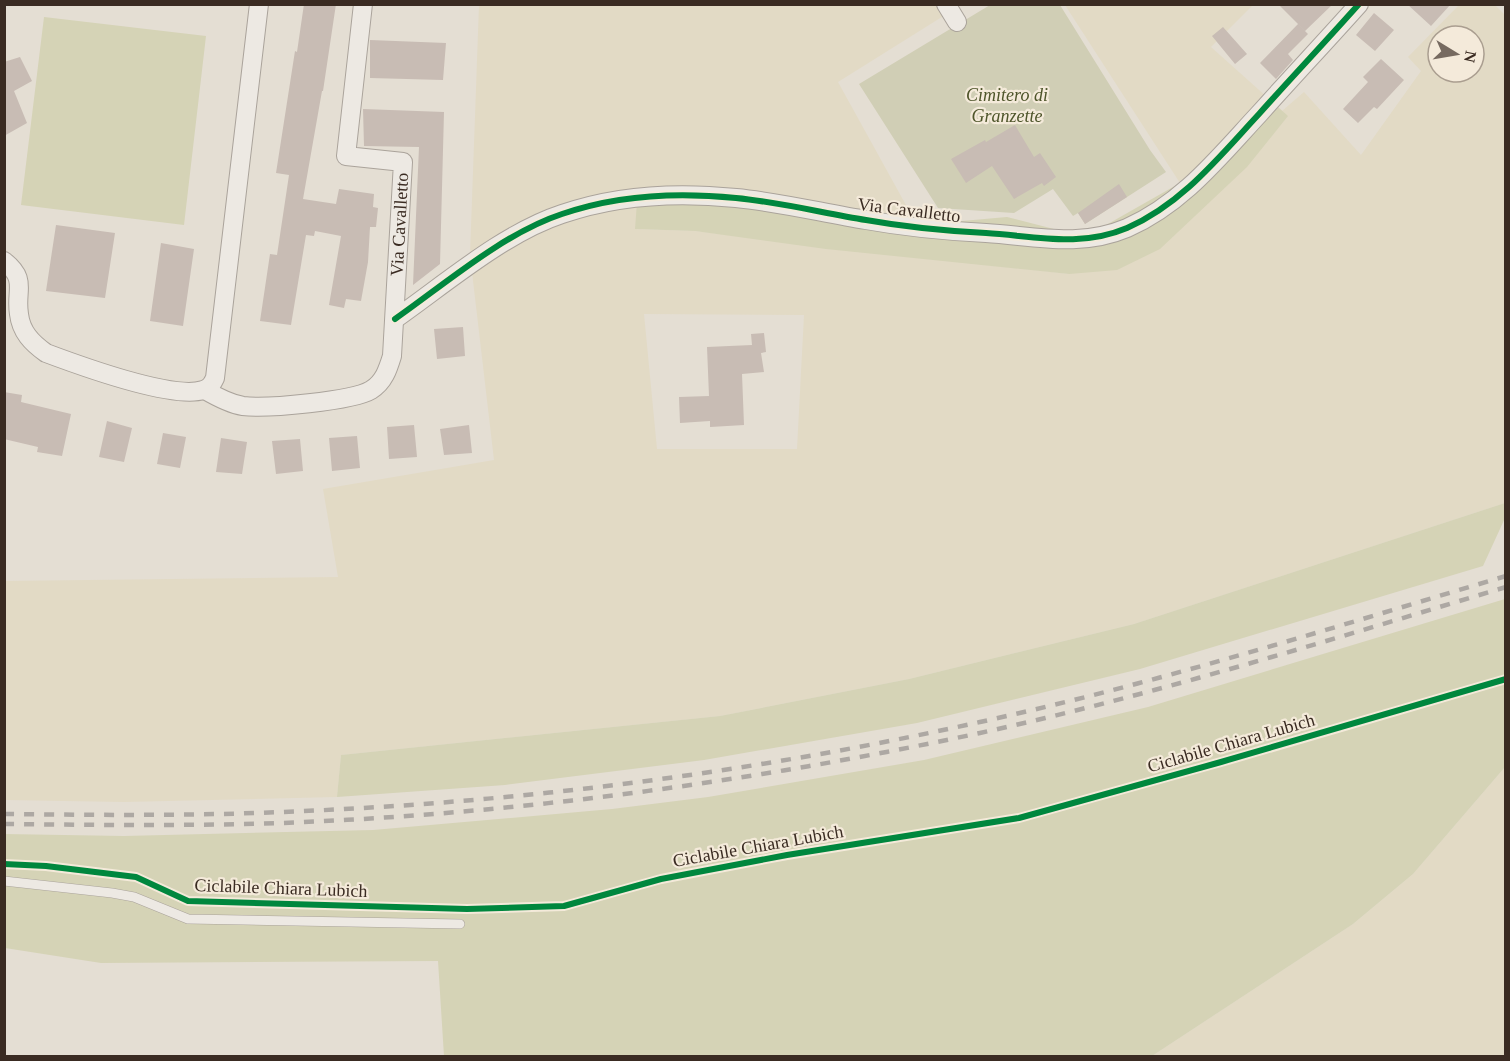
<svg xmlns="http://www.w3.org/2000/svg" width="1510" height="1061" viewBox="0 0 1510 1061" font-family="'Times New Roman',serif">
  <style>
    .farmland { fill: #e2dac5; fill-rule: evenodd }
    .green { fill: #d5d3b6 }
    .cemetery { fill: #d0ceb5 }
    .building { fill: #c8bcb4 }
    .lines { fill: none; stroke-linecap: round; stroke-linejoin: round }
    .service-casing { stroke: #aaa39b; stroke-width: 10 }
    .minor-casing { stroke: #aaa39b; stroke-width: 20 }
    .service { stroke: #ede9e3; stroke-width: 9 }
    .minor { stroke: #ede9e3; stroke-width: 18 }
    .rail { stroke: #ada8a3; stroke-width: 4.5; stroke-dasharray: 10 10; stroke-linecap: butt }
    .cycleway-casing { stroke: #f4eada; stroke-width: 10 }
    .cycleway { stroke: #00873e; stroke-width: 6 }
    .labels { text-anchor: middle; stroke-width: 4.5; stroke-linejoin: round; paint-order: stroke }
    .park-label { font-size: 18px; font-style: italic; fill: #4e552a; stroke: #f4eada }
    .street-label { font-size: 18px; fill: #3a2b22; stroke: #f4eada }
  </style>
  <rect width="100%" height="100%" fill="#e4ded3"/>
  <!-- farmland -->
  <path class="farmland" d="M479 5H961L838 82 917 225 635 229 695 231 1069 274 1287 116 1282 111 1304 92 1361 155 1421 71 1408 57 1459 5H1495L1505 15V503L1134 624 909 679 720 716 341 755 337 797 124 802 5 800V581L338 577 323 489 494 460 470 255ZM1438 36H1474V72H1438ZM644 314 804 315 797 449H657Z
    M1065 5H1253L1211 47 1268 98 1180 183Z
    M1505 767V1056H1152L1353 924 1413 874Z"/>
  <!-- green -->
  <path class="green" d="M44 17 206 36 184 225 21 205Z
    M1268 98 1288 116 1247 167 1160 249 1117 270 1069 274 826 249 695 231 635 229 637 202 693 200 917 225 1007 217 1085 237 1180 183Z
    M1505 503V518L1483 566 1140 669 917 723 704 760 505 785 337 797 341 755 720 716 909 679 1134 624Z
    M1505 599V767L1413 874 1353 924 1152 1056H444L438 961 101 963 5 948 4 834 124 836 373 830 612 809 708 797 924 760 1148 707Z"/>
  <!-- cemetery -->
  <path class="cemetery" d="M990 5H1060L1150 150 1166 172 1085 224 1078 213 1073 216 1053 189 1014 213 938 208 859 84Z"/>
  <!-- building -->
  <path class="building" d="M304 4H336L323 91H322L303 199 336 204 339 189 374 194 373 207 378 208 376 227H370L368 262 361 301 346 299 344 308 329 305 341 236 315 231 314 236 306 235 291 325 260 321 270 254 277 255 289 175 276 173 295 51 297 52Z
    M1278 4H1333L1305 31Z
    M1407 4H1451L1431 26Z
    M1374 13 1394 30 1375 51 1356 35Z
    M1298 24 1308 34 1288 54 1293 60 1276 79 1260 63Z
    M1223 27 1247 54 1235 64 1212 36Z
    M370 40 446 43 443 80 370 78Z
    M20 57 32 81 14 91 27 123 4 136V62Z
    M1381 59 1404 80 1377 109 1374 107 1358 123 1343 109 1368 82 1363 77Z
    M363 109 444 112 440 264 413 285 419 147 364 146Z
    M1015 125 1034 157 1040 153 1056 177 1044 186 1042 183 1014 199 992 166 966 183 951 159 985 140 986 142Z
    M1119 184 1127 197 1085 224 1078 213Z
    M56 225 115 233 105 298 46 291Z
    M161 243 194 249 183 326 150 321Z
    M463 327 465 356 437 359 434 329Z
    M764 333 766 352 761 353 764 372 742 374 744 425 710 427V421L680 423 679 397 709 396 707 347 752 345 751 334Z
    M4 392 22 395 21 402 71 414 62 456 37 452 38 447 4 439Z
    M107 421 132 428 124 462 99 457Z
    M414 425 417 457 389 459 387 427Z
    M469 425 472 453 444 455 440 429Z
    M163 433 186 437 180 468 157 464Z
    M357 436 360 468 332 471 329 438Z
    M221 438 247 442 242 474 216 472Z
    M300 439 303 471 276 474 272 441Z"/>
  <g class="lines">
    <defs>
      <path id="service" d="M4 881 112 893 134 897 188 919 460 924"/>
      <g id="minor">
        <path d="M946 4 957 22"/>
        <path d="M4 261C28 280 15 290 19 314 21 332 32 343 46 353 78 365 173 400 203 390 210 388 212 384 215 378L259 4"/>
        <path d="M395 319C445 284 504 233 562 214 617 195 678 192 736 198 779 202 823 213 866 220 905 227 946 231 986 233 1035 236 1080 248 1127 228 1182 204 1219 157 1259 114 1292 77 1326 41 1359 4"/>
        <path id="s1" d="M205 390C217 397 230 404 243 406 266 409 353 401 371 390 384 382 388 369 392 356L403 162 346 156 363 4"/>
      </g>
    </defs>
    <!-- service casing -->
    <use href="#service" class="service-casing"/>
    <!-- minor casing -->
    <use href="#minor" class="minor-casing"/>
    <!-- service -->
    <use href="#service" class="service"/>
    <!-- minor -->
    <use href="#minor" class="minor"/>
    <!-- rail -->
    <path class="rail" d="M4 814C97 815 189 816 281 812 516 803 751 773 980 722 1158 683 1331 628 1506 576
      M4 824C97 825 189 826 281 823 516 814 750 782 980 733 1158 694 1332 639 1506 587"/>
    <defs>
      <path id="cycleway" d="M395 319C445 284 504 233 562 214 617 195 678 192 736 198 779 202 823 213 866 220 905 227 946 231 986 233 1035 236 1080 248 1127 228 1182 204 1219 157 1259 114 1292 77 1326 41 1359 4
        M4 864 46 866 136 877 188 901 467 909 564 906 661 879 787 855 1019 818 1221 762 1506 679"/>
    </defs>
    <!-- cycleway casing -->
    <use href="#cycleway" class="cycleway-casing"/>
    <!-- cycleway -->
    <use href="#cycleway" class="cycleway"/>
  </g>
  <g class="labels">
    <!-- park labels -->
    <g class="park-label">
      <text x="1007" y="101">Cimitero di<tspan x="1007" dy="21">Granzette</tspan></text>
    </g>
    <!-- street labels -->
    <g class="street-label">
      <text transform="translate(909 210) rotate(7)" y="6">Via Cavalletto</text>
      <text dy="6" stroke="none"><textPath href="#s1" startOffset="344">Via Cavalletto</textPath></text>
      <text transform="translate(1231 743) rotate(-16)" y="6">Ciclabile Chiara Lubich</text>
      <text transform="translate(758 846) rotate(-10)" y="6">Ciclabile Chiara Lubich</text>
      <text transform="translate(281 888) rotate(2)" y="6">Ciclabile Chiara Lubich</text>
    </g>
  </g>
  <!-- border -->
  <rect width="1510" height="1061" fill="none" stroke="#3a2b22" stroke-width="12"/>
  <!-- north arrow -->
  <g transform="translate(1456 54) rotate(101)"><circle r="28" fill="#f4eada" stroke="#aa9e90" stroke-width="1.5"/>
  <path d="M0-4.5L10 22L0 15L-10 22Z" fill="#766a60"/>
  <text y="-9" font-size="16" font-weight="bold" text-anchor="middle" fill="#3a2b22">N</text>
  </g>
</svg>
